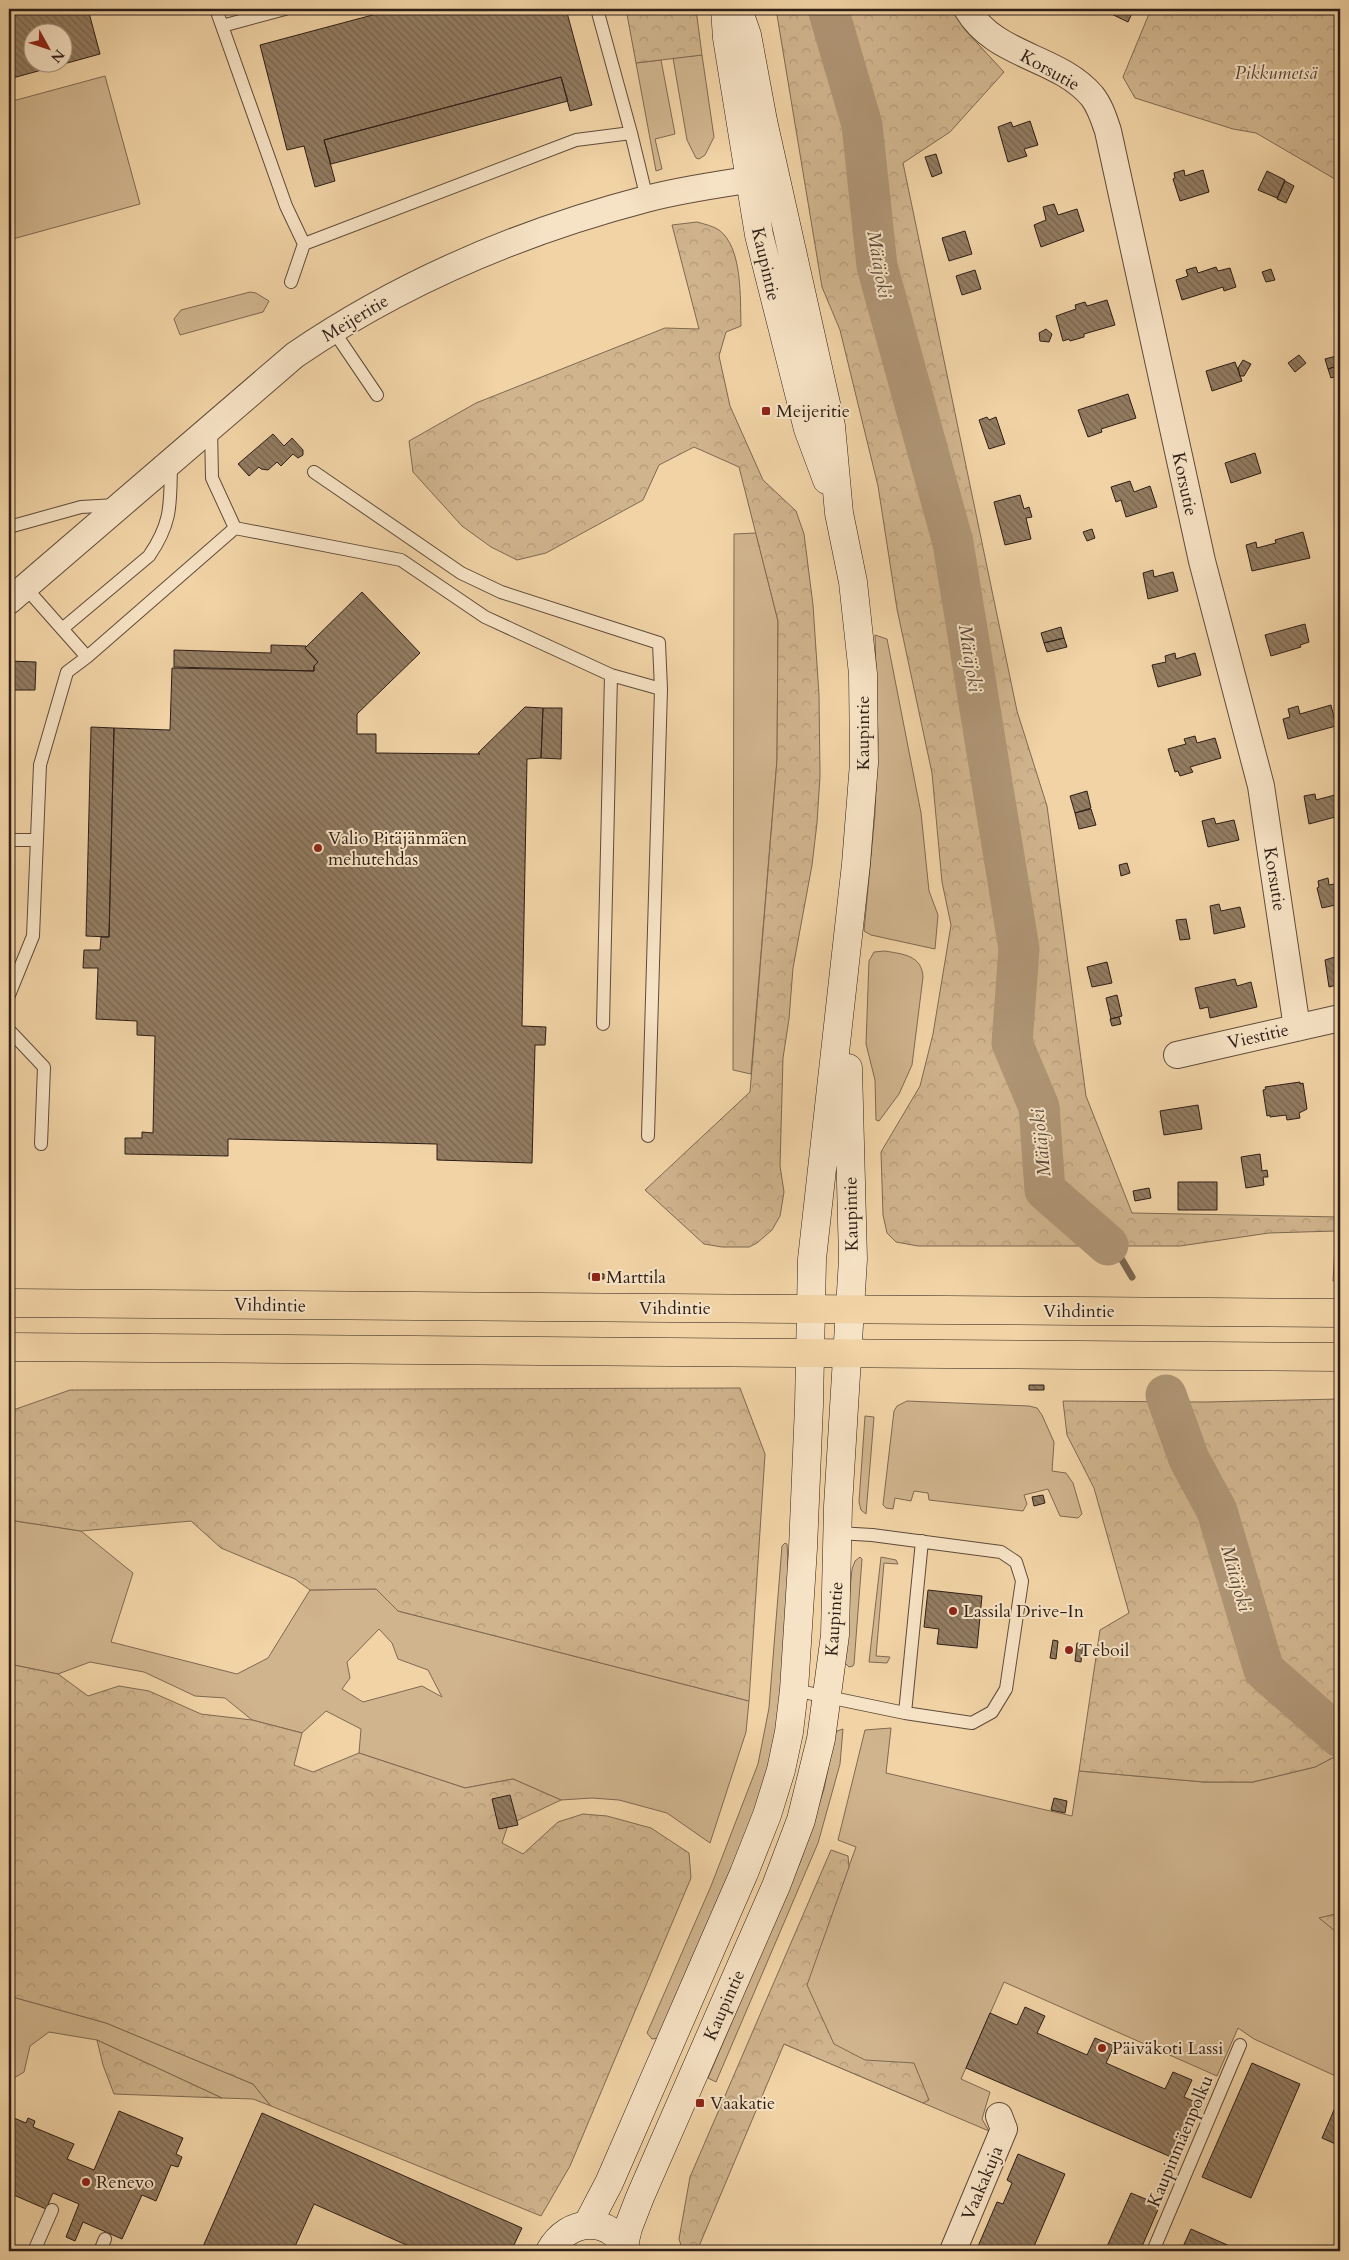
<svg xmlns="http://www.w3.org/2000/svg" width="1349" height="2260" viewBox="0 0 1349 2260" font-family="Cardo,serif">
  <style>
    .green { fill: #d0b48d; stroke: #7f6952; fill-rule: evenodd }
    .forest { fill: url(#forest-crowns); stroke: #7f6952 }
    .lines { fill: none; stroke-linecap: round; stroke-linejoin: round }
    .stream { stroke: #7b654f; stroke-width: 7 }
    .river { stroke: #af9575; stroke-width: 41 }
    .building { fill: url(#building-back-hatch); stroke: #2e1e17; fill-rule: evenodd }
    .lane-casing { stroke: #5f4b3a; stroke-width: 14 }
    .street-casing { stroke: #5f4b3a; stroke-width: 28 }
    .secondary-casing { stroke: #2e1e17; stroke-width: 29 }
    .primary-casing { stroke: #2e1e17; stroke-width: 29 }
    .lane { stroke: #f6e2c4; stroke-width: 12 }
    .street { stroke: #f6e2c4; stroke-width: 26 }
    .secondary { stroke: #f6e2c4; stroke-width: 28 }
    .primary { stroke: #f1d3a5; stroke-width: 28 }
    .poi-dot { fill: #8f2418; stroke: #f6e2c4; stroke-width: 2 }
    .labels { text-anchor: middle; stroke-width: 4; stroke-linejoin: round; paint-order: stroke }
    .street-label { font-size: 18px; fill: #2e1e17; stroke: #f6e2c4 }
    .park-label { font-size: 18px; font-style: italic; fill: #564434; stroke: #f6e2c4 }
    .poi-label { font-size: 18px; fill: #2e1e17; stroke: #f6e2c4; text-anchor: start }
    .water-label { font-size: 19px; font-style: italic; fill: #5b4838; stroke: #f6e2c4 }
  </style>
  <defs>
    <pattern id="forest-crowns" width="20" height="18" patternUnits="userSpaceOnUse" patternTransform="scale(1.25)"><rect width="20" height="18" fill="#d0b48d"/><path d="M2 6a3 3 0 1 1 6 0M12 15a3 3 0 1 1 6 0" fill="none" stroke="#b39a79"/></pattern>
    <pattern id="building-back-hatch" width="6" height="6" patternUnits="userSpaceOnUse" patternTransform="scale(1.25)"><rect width="6" height="6" fill="#937c61"/><path d="M-1 5l2 2M0 0l6 6M5-1l2 2" fill="none" stroke="#78654f"/></pattern>
  </defs>
  <rect width="100%" height="100%" fill="#f1d3a5"/>
  <filter id="stains"><feTurbulence type="fractalNoise" baseFrequency=".004" numOctaves="4"/><feColorMatrix values="0 0 0 0 .2 0 0 0 0 .09 0 0 0 0 .02 0 0 0 .5 -.17"/></filter>
  <radialGradient id="worn" r=".72"><stop offset=".6" stop-color="#630" stop-opacity="0"/><stop offset="1" stop-color="#630" stop-opacity=".3"/></radialGradient>
  <!-- green -->
  <path class="green" d="M702 55 714 137 705 155 699 159 696 158 687 140 673 58Z
    M661 60 675 134 655 139 662 169 656 171 636 63Z
    M105 76 140 204 9 240V102Z
    M250 292 256 293 269 301 263 312 180 335 174 319 181 310Z
    M756 533 778 621 777 760 751 1074 733 1070 734 534Z
    M875 635 887 639 921 813 929 891 938 915 935 949 871 935 864 931 875 814 878 740Z
    M885 951C902 954 922 955 923 977L912 1065 899 1094 879 1121 876 1120 875 1080 866 1044 869 961 874 952Z
    M907 1401 1029 1406 1037 1408 1042 1415 1054 1442 1052 1471 1066 1473 1073 1483 1082 1514 1078 1518 1060 1516 1048 1489 1024 1495 1027 1504 1023 1511 929 1500 928 1493 914 1491 911 1501 895 1498 893 1509 886 1508 883 1505 894 1411 897 1406Z
    M865 1416 874 1417 866 1514 861 1510 859 1502Z
    M9 1520 81 1531 133 1573 111 1642 237 1674 268 1658 310 1590 376 1589 398 1611 749 1701 746 1732 710 1843 667 1813 619 1800 592 1798 561 1800 513 1779 465 1788 359 1753 361 1729 326 1711 302 1733 252 1720 225 1698 195 1696 144 1672 90 1662 58 1674 9 1664ZM379 1629 392 1643 398 1659 428 1670 442 1697 422 1686 363 1702 342 1689 350 1678 347 1662Z
    M785 1543 787 1544 790 1605 778 1731 758 1808 659 2038 652 2039 647 2033 711 1886 758 1764 769 1708 782 1546Z
    M860 1557 862 1559 854 1664 853 1666 849 1667 843 1661 852 1569 855 1561Z
    M881 1557 896 1560 898 1564 884 1563 876 1656 890 1657 887 1663 869 1662Z
    M891 1728 886 1773 1072 1816 1079 1771 1204 1782H1253L1315 1767 1340 1754V1913L1320 1918 1340 1935V2078L1254 2039 1238 2028 1217 2076 1004 1982 961 2079 990 2092 982 2119 989 2131 784 2044 856 1847 838 1840 865 1730Z
    M843 1729 840 1764 818 1843 716 2082 708 2078 801 1860 824 1789 835 1734 837 1731Z
    M9 1996 106 2023 253 2084 271 2106 253 2099 222 2098 97 2040 49 2032 30 2046 24 2072 9 2081Z"/>
  <!-- forest -->
  <path class="forest" d="M626 9H696L702 55 636 63Z
    M776 9H952L965 30 1004 72 950 132 903 163 1017 711 1047 806 1086 1096 1132 1213 1340 1217V1281H1333L1336 1231 1269 1233 1180 1246H918L896 1242 887 1233 883 1215 881 1152 920 1086 933 1034 951 925 942 882 932 773 897 609 878 486 840 330 822 287Z
    M1151 9H1340V182L1256 133 1233 129 1135 98 1123 77Z
    M697 222C704 224 713 226 719 230 743 248 740 299 741 326L726 332 719 356 730 406 763 480 796 511 804 534 813 605 819 695 820 776 817 823 812 865 793 968 789 1019 783 1058 780 1166 784 1192 780 1216 772 1230 757 1243 749 1247H722L704 1244 645 1190 750 1092 777 760 778 621 739 467 694 447 659 465 643 500 546 553 517 560 491 547 462 526 413 472 409 441 476 403 665 328 699 329 672 225Z
    M740 1388 765 1454 749 1701 398 1611 376 1589 310 1590 295 1579 221 1548 191 1521 81 1531 9 1520V1408L16 1409 70 1390Z
    M1340 1399V1754L1315 1767 1253 1782H1204L1079 1771 1100 1630 1129 1613 1094 1488 1067 1435 1063 1401 1205 1402Z
    M9 1664 58 1674 88 1696 119 1686 149 1691 201 1714 252 1720 302 1733 294 1765 313 1772 359 1753 465 1788 513 1779 561 1800 508 1825 502 1843 523 1854 558 1822 583 1814 607 1816 651 1828 689 1853 691 1878 570 2166 541 2216 271 2106 253 2084 106 2023 9 1996Z
    M831 1850 848 1856 849 1867 807 1985 834 2044 865 2060 914 2063 929 2100 923 2103 784 2044 697 2251H683L679 2239 690 2177Z
    M1340 1913V1935L1319 1918Z
    M97 2040 222 2098 114 2094 103 2065Z"/>
  <g class="lines">
    <!-- stream -->
    <path class="stream" d="M1108 1245 1122 1260 1132 1277"/>
    <!-- river -->
    <path class="river" d="M828 9 862 125 877 266 953 543 1019 949 1012 1043 1039 1107 1045 1190 1108 1245
      M1166 1395 1189 1459 1217 1511 1264 1670 1340 1737"/>
  </g>
  <!-- building -->
  <path class="building" d="M25 9H88L100 54 9 79V13ZM32 32H62V62H32Z
    M395 9H566L592 105 570 111 561 77 324 140 335 181 315 187 304 146 287 150 260 45Z
    M1090 9H1134L1128 22 1101 9 1099 13Z
    M561 77 568 101 331 164 324 140Z
    M1030 121 1038 145 1024 149 1027 156 1008 162 998 127 1011 122 1013 127Z
    M936 154 942 173 932 177 925 157Z
    M1184 170 1185 176 1203 170 1209 192 1180 201 1173 179 1175 178 1174 173Z
    M1267 171 1285 180 1277 198 1258 190Z
    M1285 181 1294 186 1286 203 1277 199Z
    M1054 204 1058 215 1077 209 1084 231 1041 247 1034 225 1046 220 1043 207Z
    M965 231 972 254 949 261 942 238Z
    M1196 267 1198 273 1216 267 1218 271 1230 268 1236 287 1224 291 1223 287 1182 300 1176 280 1188 276 1186 270Z
    M1271 269 1275 280 1266 282 1262 272Z
    M975 270 981 289 962 295 956 276Z
    M1107 300 1115 325 1084 334V337L1070 341 1069 339 1063 341 1056 316 1076 309 1075 305 1085 302 1087 306Z
    M1046 329 1052 334 1049 342 1040 341 1039 333Z
    M1299 355 1306 363 1295 372 1288 363Z
    M1340 355V365L1328 369 1325 359Z
    M1243 360 1251 364 1244 376H1240L1238 368Z
    M1235 362 1242 381 1212 391 1206 371Z
    M1340 365V375L1331 378 1328 369Z
    M1128 394 1136 418 1101 429 1102 432 1088 437 1078 410Z
    M987 417 989 420 996 417 1005 444 989 449 979 420Z
    M273 434 284 446 292 438 303 450V455L298 458 293 454 281 466 277 462 268 470 261 469 259 467 249 476 238 464Z
    M1255 453 1261 473 1231 483 1225 463Z
    M1130 481 1134 492 1150 486 1157 507 1126 517 1121 500 1116 502 1111 487Z
    M1020 495 1024 509 1029 507 1032 517 1026 518 1031 539 1005 545 994 502Z
    M1092 529 1095 538 1087 541 1083 532Z
    M1303 532 1310 558 1252 571 1246 545 1256 542 1257 548 1276 543 1275 540Z
    M1153 570 1154 577 1173 572 1178 591 1148 599 1143 573Z
    M362 592 420 653 357 714V734H376V753L480 754 478 753 525 707 543 708 541 758 527 759 522 1026 546 1027 545 1045H535L532 1163 437 1160V1144L228 1139V1156L125 1154V1138H142V1132L153 1133 155 1036 137 1035V1021L96 1019 98 968H83L84 950H100L101 937H109L114 728 170 730 172 668 314 671V666L318 662 305 648Z
    M1305 624 1309 642 1300 645 1301 647 1271 656 1265 635Z
    M1061 627 1064 638 1044 643 1041 633Z
    M1064 638 1067 647 1047 652 1044 643Z
    M271 645 306 646 305 648 318 662 314 666V671L174 667V650L271 653Z
    M1175 653 1176 659 1195 653 1201 675 1158 687 1152 665 1166 662 1165 656Z
    M9 661 36 662 35 690H9Z
    M1331 705 1336 726 1288 739 1283 719 1290 717 1288 709 1298 706 1300 714Z
    M543 708H562L561 759 541 758Z
    M91 727 114 728 109 937 86 936Z
    M1195 736 1197 743 1215 738 1221 758 1190 767 1193 772 1180 776 1178 771 1175 772 1168 749 1186 744 1184 739Z
    M9 740 13 741 11 797H9Z
    M1087 791 1091 808 1075 813 1070 796Z
    M1315 794 1316 800 1335 795 1336 802 1340 801V819L1339 816 1309 824 1304 796Z
    M1091 809 1096 825 1079 829 1075 813Z
    M1214 818 1216 824 1234 820 1239 840 1208 847 1202 821Z
    M1127 863 1130 873 1121 876 1119 865Z
    M1328 878 1329 885 1340 883V904L1322 908 1317 888 1319 887 1318 881Z
    M1219 904 1221 911 1240 907 1245 927 1214 934 1210 906Z
    M1186 919 1190 939 1180 940 1176 920Z
    M1335 957 1336 964 1340 963V984L1329 987 1325 960Z
    M1107 962 1112 983 1092 987 1087 967Z
    M1235 979 1237 986 1251 982 1257 1007 1210 1018 1208 1007 1200 1009 1195 988Z
    M1117 995 1122 1016 1111 1019 1106 998Z
    M1119 1017 1121 1024 1112 1026 1110 1019Z
    M1300 1082V1084L1303 1083 1307 1109 1299 1113 1300 1118 1287 1120 1286 1115 1270 1117V1115L1267 1116 1263 1090 1266 1089 1265 1087Z
    M9 1086H13V1147H9Z
    M1198 1105 1202 1129 1164 1135 1160 1111Z
    M1260 1154 1262 1171 1267 1170 1268 1177H1263L1264 1185 1246 1188 1241 1157Z
    M1178 1182H1217V1210H1178Z
    M1149 1188 1151 1198 1135 1201 1133 1191Z
    M589 1273 604 1274V1279H589Z
    M1029 1385H1044V1390H1029Z
    M1043 1495 1045 1503 1034 1506 1032 1497Z
    M928 1590 982 1596 977 1648 937 1644 939 1629 924 1627Z
    M1053 1640 1058 1641 1056 1659 1050 1658Z
    M1077 1643 1083 1644 1081 1662 1075 1661Z
    M510 1795 518 1825 499 1829 492 1799Z
    M1054 1798 1067 1801 1065 1813 1051 1810Z
    M1025 2007 1045 2016 1037 2033 1087 2055 1095 2038 1114 2046 1106 2063 1165 2089 1173 2072 1192 2080 1184 2097 1202 2105 1178 2160 966 2068 990 2013 1017 2025Z
    M1252 2063 1300 2084 1251 2198 1202 2177Z
    M1340 2096V2146L1322 2138Z
    M119 2111 183 2138 176 2154 182 2157 178 2167 171 2165 156 2201 142 2195 122 2239 83 2222 75 2241 66 2237 79 2204 53 2193 46 2209 9 2193V2116L26 2123 28 2118 35 2121 33 2127 74 2144 67 2159 94 2170Z
    M262 2113 522 2228 511 2251H420L314 2204 293 2251H201Z
    M1018 2154 1065 2174 1032 2251H976L997 2202 1003 2204 1012 2183 1007 2180Z
    M1131 2193 1160 2205 1140 2251H1105Z
    M1191 2229 1241 2251H1181Z
    M1340 2235V2251H1333Z"/>
  <g class="lines">
    <defs>
      <path id="lane" d="M216 9 286 206 304 244
        M597 9 631 133
        M222 26 285 9
        M291 282 304 244 576 140 631 133 647 199
        M333 330 377 395
        M211 428 212 478 235 528
        M314 472 461 573 501 592 659 643 661 689 648 1136
        M9 527 81 507 116 505
        M235 528 401 560 485 617 611 675 603 1024
        M62 629 149 556C173 521 170 503 171 462
        M87 657 235 528
        M611 675 661 689
        M9 840H37
        M9 995 33 936 40 765 67 672 87 657 25 587
        M9 1030 44 1067 41 1144
        M794 1690 905 1713 972 1723 992 1712 1006 1689 1022 1581 1016 1562 1001 1552 872 1535 838 1533
        M905 1713 922 1541
        M34 2251 52 2210
        M100 2251 105 2239
        M1153 2251 1240 2045"/>
      <path id="street" d="M967 9C995 57 1058 56 1092 96 1100 106 1104 119 1108 131L1202 561 1261 786 1297 1028
        M9 601 295 355C402 282 520 232 646 199 687 188 731 183 773 176
        M1177 1055 1340 1018
        M953 2251 1004 2129 999 2116"/>
      <path id="secondary" d="M725 9 727 38 759 235 808 429 827 480
        M587 2225 609 2183 744 1873 767 1815 781 1770 789 1732 794 1690 803 1548 809 1405 812 1259 856 864 864 763 863 674 853 582 839 513 831 426 763 121 747 35 738 9
        M624 2245 628 2228 640 2197 776 1886 801 1820 821 1739 835 1635 838 1506 853 1259 848 1068
        M550 2251C568 2218 611 2215 627 2251"/>
      <path id="primary" d="M9 1303 1340 1313
        M9 1347 1340 1357"/>
    </defs>
    <!-- lane casing -->
    <use href="#lane" class="lane-casing"/>
    <!-- street casing -->
    <use href="#street" class="street-casing"/>
    <!-- secondary casing -->
    <use href="#secondary" class="secondary-casing"/>
    <!-- primary casing -->
    <use href="#primary" class="primary-casing"/>
    <!-- lane -->
    <use href="#lane" class="lane"/>
    <!-- street -->
    <use href="#street" class="street"/>
    <!-- secondary -->
    <use href="#secondary" class="secondary"/>
    <!-- primary -->
    <use href="#primary" class="primary"/>
  </g>
  <!-- markers -->
  <g class="poi-dot">
    <rect x="761" y="406" width="10" height="10" rx="2.5"/>
    <circle cx="318" cy="848" r="5"/>
    <rect x="591" y="1272" width="10" height="10" rx="2.5"/>
    <circle cx="953" cy="1611" r="5"/>
    <circle cx="1069" cy="1650" r="5"/>
    <circle cx="1102" cy="2048" r="5"/>
    <rect x="695" y="2098" width="10" height="10" rx="2.5"/>
    <circle cx="86" cy="2182" r="5"/>
  </g>
  <g class="labels">
    <!-- street labels -->
    <g class="street-label">
      <text transform="translate(1050 70) rotate(29)" y="6">Korsutie</text>
      <text transform="translate(766 264) rotate(77)" y="6">Kaupintie</text>
      <text transform="translate(355 318) rotate(-31)" y="6">Meijeritie</text>
      <text transform="translate(1185 484) rotate(78)" y="6">Korsutie</text>
      <text transform="translate(863 733) rotate(-90)" y="6">Kaupintie</text>
      <text transform="translate(1275 879) rotate(81)" y="6">Korsutie</text>
      <text transform="translate(1258 1036) rotate(-13)" y="6">Viestitie</text>
      <text transform="translate(851 1214) rotate(-91)" y="6">Kaupintie</text>
      <text transform="translate(270 1305) rotate(1)" y="6">Vihdintie</text>
      <text x="675" y="1314">Vihdintie</text>
      <text x="1079" y="1317">Vihdintie</text>
      <text transform="translate(834 1619) rotate(-86)" y="6">Kaupintie</text>
      <text transform="translate(724 2005) rotate(-66)" y="6">Kaupintie</text>
      <text transform="translate(1180 2141) rotate(-67)" y="6">Kaupinmäenpolku</text>
      <text transform="translate(982 2183) rotate(-67)" y="6">Vaakakuja</text>
    </g>
    <!-- park labels -->
    <g class="park-label">
      <text x="1276" y="79">Pikkumetsä</text>
    </g>
    <!-- poi labels -->
    <g class="poi-label">
      <text x="776" y="417">Meijeritie</text>
      <text x="328" y="844">Valio Pitäjänmäen<tspan x="328" dy="21">mehutehdas</tspan></text>
      <text x="606" y="1283">Marttila</text>
      <text x="963" y="1617">Lassila Drive-In</text>
      <text x="1079" y="1656">Teboil</text>
      <text x="1112" y="2054">Päiväkoti Lassi</text>
      <text x="710" y="2109">Vaakatie</text>
      <text x="96" y="2188">Renevo</text>
    </g>
    <!-- water labels -->
    <g class="water-label">
      <text transform="translate(880 264) rotate(80)" y="7">Mätäjoki</text>
      <text transform="translate(971 658) rotate(81)" y="7">Mätäjoki</text>
      <text transform="translate(1040 1143) rotate(-96)" y="7">Mätäjoki</text>
      <text transform="translate(1237 1578) rotate(74)" y="7">Mätäjoki</text>
    </g>
  </g>
  <!-- margin -->
  <rect width="1349" height="2260" fill="none" stroke="#f1d3a5" stroke-width="30"/>
  <rect x="10" y="10" width="1329" height="2240" fill="none" stroke="#2e1e17" stroke-width="2.5"/>
  <rect x="15" y="15" width="1319" height="2230" fill="none" stroke="#2e1e17"/>
  <!-- north arrow -->
  <g transform="translate(48 48) rotate(130)"><circle r="24" fill="#f6e2c4" stroke="#a6947f"/>
  <path d="M0-4L9 19L0 12L-9 19Z" fill="#8f2418"/>
  <text y="-8" font-size="14" font-weight="bold" text-anchor="middle" fill="#2e1e17">N</text>
  </g>
  <rect width="100%" height="100%" filter="url(#stains)"/>
  <rect width="100%" height="100%" fill="url(#worn)"/>
</svg>
